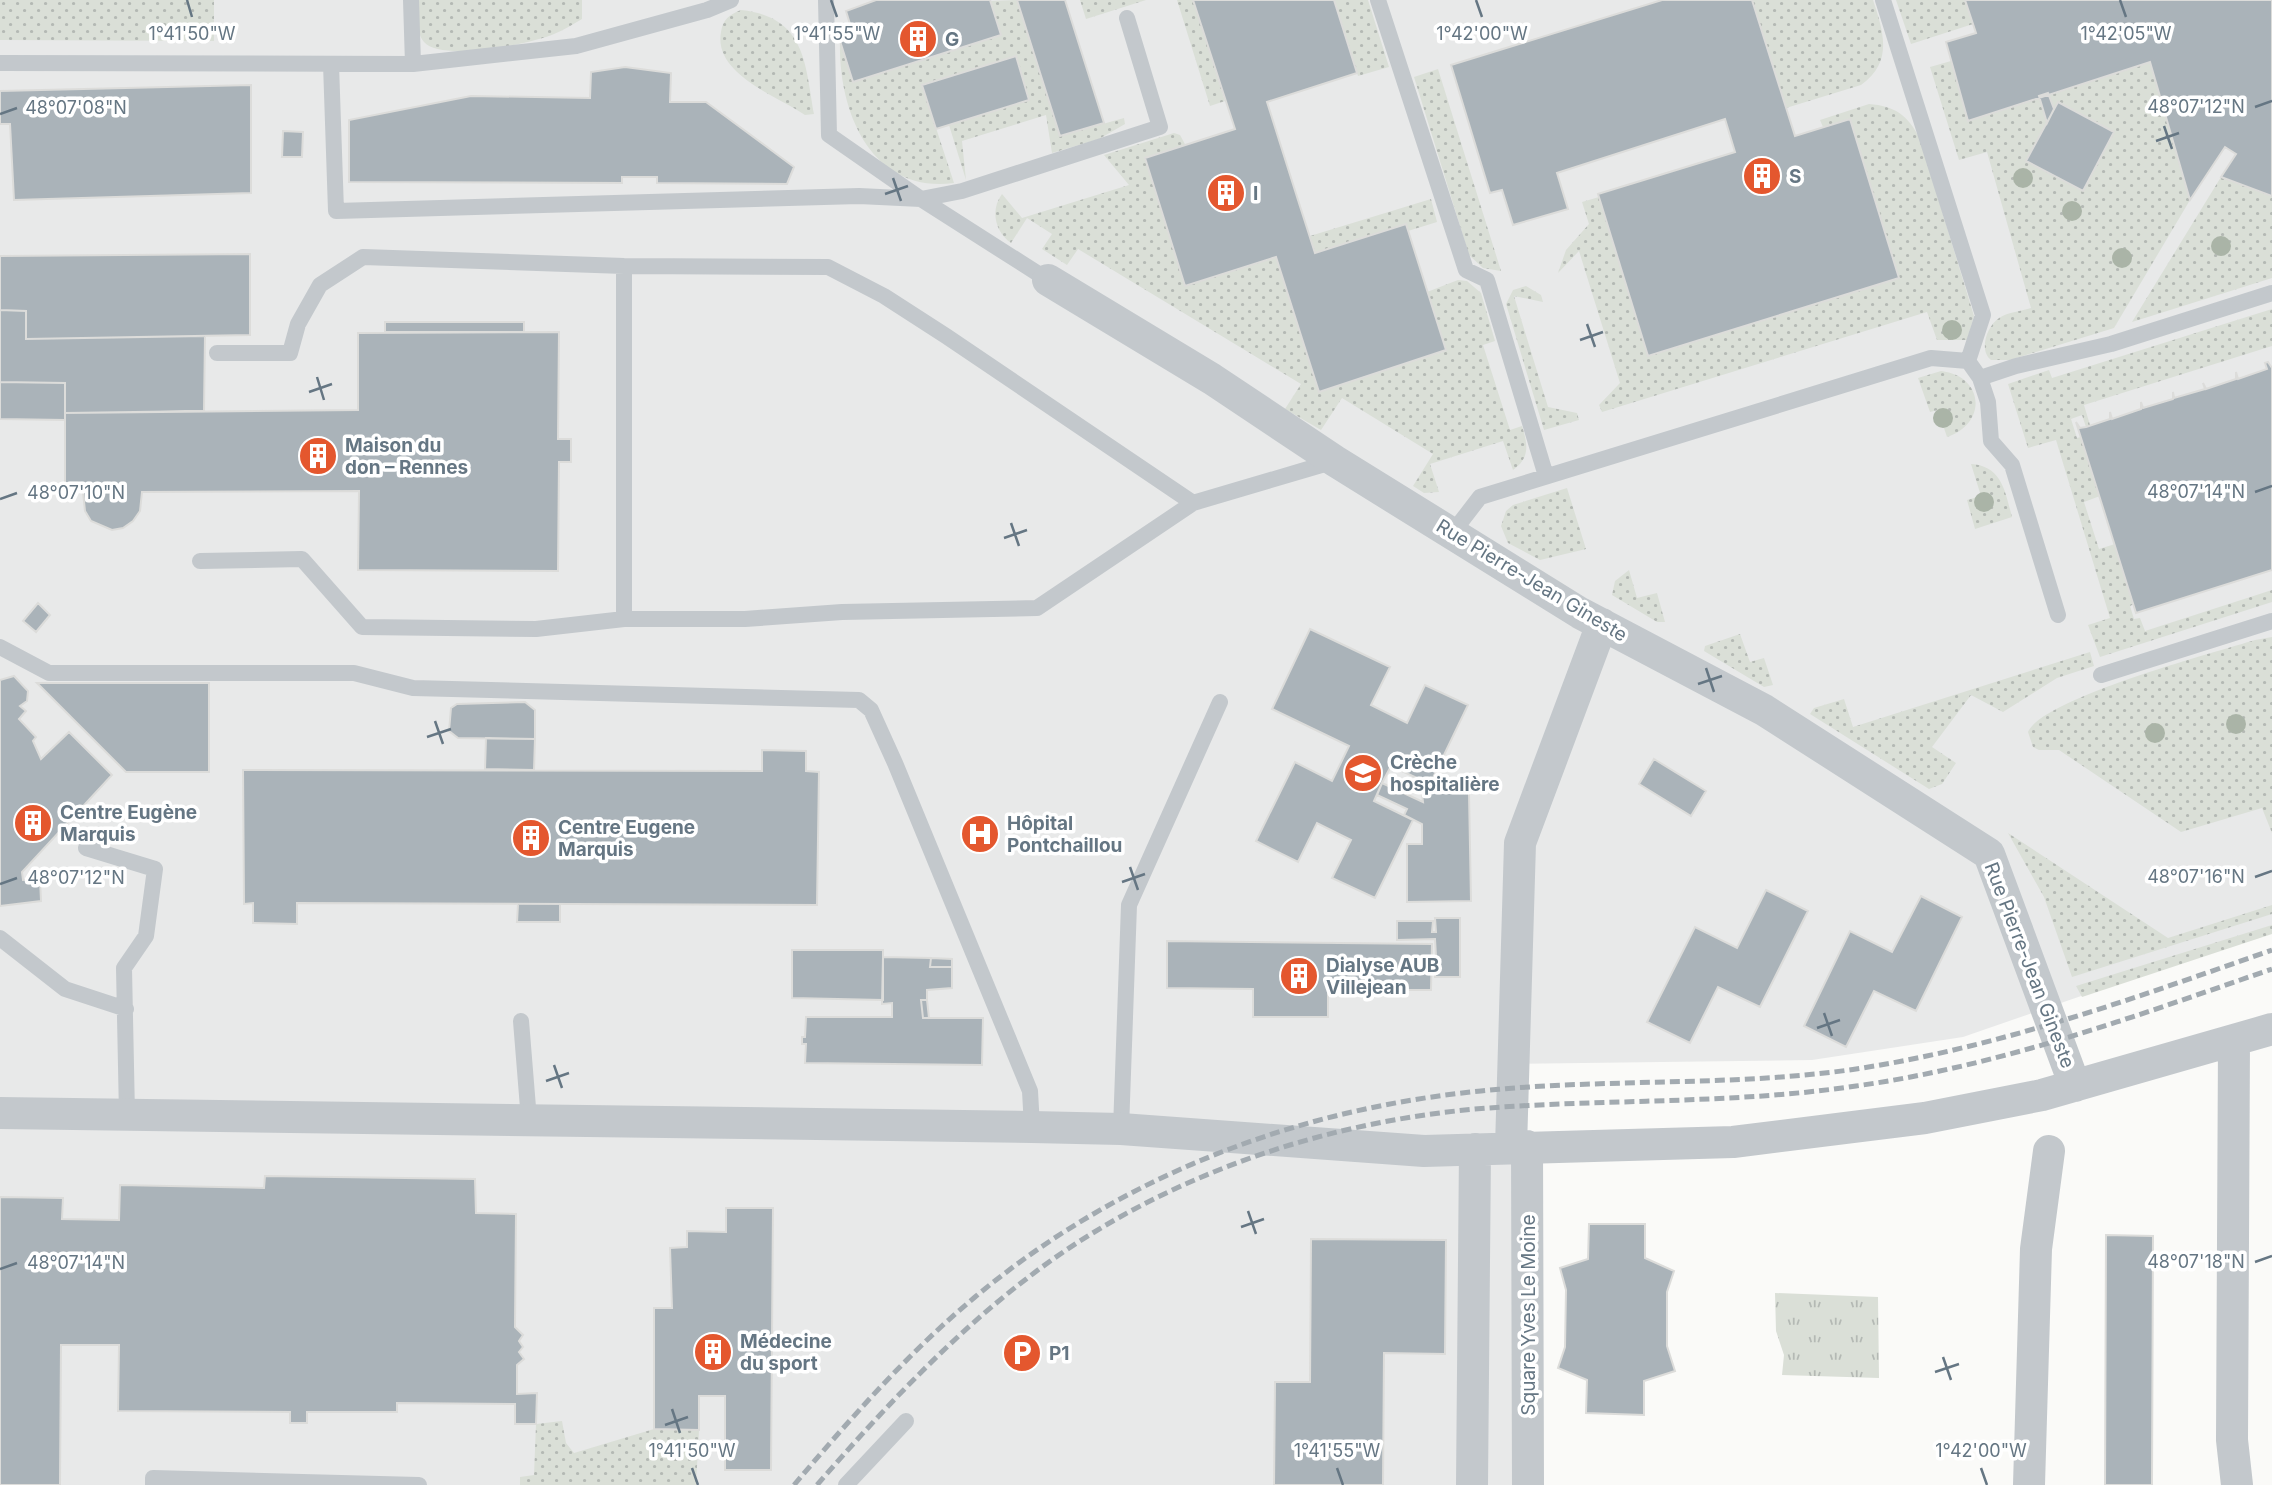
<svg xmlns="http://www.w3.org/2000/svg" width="2272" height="1485" viewBox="0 0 2272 1485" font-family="Inter,sans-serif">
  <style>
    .built { fill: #e8e9e9 }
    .grass { fill: url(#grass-dots) }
    .park { fill: url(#park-tufts) }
    .building { fill: #aab3b9; stroke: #dcdcda; stroke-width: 2 }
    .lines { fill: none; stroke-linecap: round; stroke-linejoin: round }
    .lane { stroke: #c3c8cc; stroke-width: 16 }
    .street { stroke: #c3c8cc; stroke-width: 32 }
    .rail { stroke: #a2aab0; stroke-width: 5; stroke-dasharray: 10 5; stroke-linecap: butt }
    .tree { fill: #aab4a7 }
    .ticks { fill: none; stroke: #657683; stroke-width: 2.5 }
    .labels { text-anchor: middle; stroke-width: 7; stroke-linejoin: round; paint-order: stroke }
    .poi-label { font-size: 19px; font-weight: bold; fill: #657683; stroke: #fff; text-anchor: start }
    .street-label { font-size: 19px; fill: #657683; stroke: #fff }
    .ticks-label { font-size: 18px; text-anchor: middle; fill: #657683; stroke: #fff; stroke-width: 7; stroke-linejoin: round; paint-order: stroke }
  </style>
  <defs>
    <pattern id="grass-dots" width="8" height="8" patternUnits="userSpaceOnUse" patternTransform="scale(1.75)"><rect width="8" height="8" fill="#dadfd7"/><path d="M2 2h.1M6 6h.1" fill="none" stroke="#b4b9b4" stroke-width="1.8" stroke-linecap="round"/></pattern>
    <pattern id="park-tufts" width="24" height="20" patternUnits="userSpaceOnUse" patternTransform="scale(1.75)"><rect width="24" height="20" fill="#dadfd7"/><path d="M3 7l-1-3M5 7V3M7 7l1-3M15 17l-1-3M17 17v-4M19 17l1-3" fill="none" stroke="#b4b9b4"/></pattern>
  </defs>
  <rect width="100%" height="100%" fill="#fafaf8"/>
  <!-- built -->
  <path class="built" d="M0 0H2272V930L1963 1037 1812 1060 1514 1064 1521 1485H0Z"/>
  <!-- grass -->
  <path class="grass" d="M0 0H214V41L0 40Z
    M418 0H582V19C573 24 564 30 554 34 531 44 441 62 424 42 415 31 418 14 418 0Z
    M1017 0 1060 136 1124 118 1125 124 1099 139 1052 153 1046 115 962 141 966 180 949 125 1029 100 1015 56 922 85 954 183C871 194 838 111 840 41L854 82 1001 35 990 1Z
    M1080 0H1146L1086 19Z
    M1177 0H1193L1225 101 1210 106Z
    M1334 0H1368L1389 67 1358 76Z
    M1752 0H1873C1884 33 1893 62 1861 85L1786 108Z
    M1896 0H1965L1973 24 1911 44Z
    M741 10C805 17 805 62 814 114L805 115C777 96 713 74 721 32 723 19 729 15 741 10Z
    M1951 61 1968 121 2039 96 2047 123 2027 161 2083 190 2114 132 2058 102 2054 109 2048 93 2150 62 2190 200 2114 328 2010 360H1991C1979 351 1986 327 1999 318 2008 312 2022 311 2031 308L1987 152 1959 160 1930 67Z
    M1438 69 1501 271 1483 268 1469 255 1414 77Z
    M1869 104C1895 106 1908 115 1920 139L1974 316 1967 340H1937L1927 312 1602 412 1599 405 1620 383 1579 251 1558 273 1566 250 1589 224 1582 202 1599 197 1649 356 1898 279 1849 119 1823 127 1820 120Z
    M1174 133 1180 135 1186 146 1145 159 1185 285 1276 257 1319 391 1446 351 1427 292 1458 280 1467 281 1481 293 1495 341 1483 345 1510 430 1522 426C1528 445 1530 458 1513 470L1503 441 1430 464 1439 492 1424 493 1413 486 1433 454 1342 398 1321 430 1285 409 1301 384 1078 249 1067 265 1042 249 1052 234 1027 218 1011 243C995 232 990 210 1002 194L1022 218 1129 185 1104 155Z
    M2221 177 2272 196V278L2132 322Z
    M1431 199 1437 222 1408 231 1405 224 1315 253 1310 236Z
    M1526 286 1541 295 1543 302 1514 296 1548 407 1577 413 1579 420 1544 430 1506 304 1513 290Z
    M2272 309V346L2084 405 2090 425 2086 427 2082 415 2071 419 2077 438 2081 437 2100 496 2084 502 2099 549 2115 544 2134 604 2130 606 2134 619 2140 618 2145 631 2272 590V602L2100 657 2088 625 2110 618 2056 440 2028 448 2008 384 2049 370 2052 378Z
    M1941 371C1984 376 1988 423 1947 437L1938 410 1930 412 1918 378Z
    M1971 464C2002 466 2005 491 2012 517L1975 529 1967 500 1981 496Z
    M1567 488 1586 549 1540 560 1508 543 1501 526 1506 511 1513 505Z
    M1629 570 1637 598 1657 593 1665 622H1657L1612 595 1615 581Z
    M1740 634 1750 662 1764 658 1773 685 1764 687 1704 651 1705 646Z
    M2272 637V833L2262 808 2181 832 2059 750H2039L2033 747 2028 732C2043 698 2213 653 2255 640Z
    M2090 652 2094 666 2057 678 2003 712 1971 695 1932 747 1956 763 1942 784 1929 789 1810 714 1814 708 1844 699 1853 727Z
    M2008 833 2168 938 2272 905V914L2072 977 2044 897Z
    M2272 925V934L2082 997 2076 986Z
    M562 1421 566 1443 574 1453 654 1429 699 1430 696 1485H520V1477L534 1475 536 1424Z"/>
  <!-- park -->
  <path class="park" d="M1775 1293 1878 1297 1879 1378 1782 1375 1784 1355 1776 1331Z"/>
  <!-- building -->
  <path class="building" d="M990 0 1001 35 853 82 840 41 854 37 846 11 876 0Z
    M1017 0H1065L1104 123 1060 136Z
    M1193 0H1334L1357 73 1267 102 1298 200 1315 253 1406 224 1446 350 1319 392 1276 257 1185 286 1145 158 1235 129Z
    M1662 0H1752L1795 136 1850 119 1899 278 1648 356 1598 194 1735 152 1725 119 1557 173 1568 209 1513 225 1502 190 1490 193 1451 65Z
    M1965 0H2272V196L2221 177 2236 154 2225 147 2190 200 2150 62 1968 121 1946 42 1976 33Z
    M1016 56 1029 100 936 129 922 85Z
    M625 67 671 73 670 102H706L794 167 787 184 657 183V177H622V183L349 182V120L471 96 590 98 591 72Z
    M251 85V193L14 200 10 124H0V91Z
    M2048 93 2054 109 2047 123 2039 96Z
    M2058 102 2114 132 2083 191 2026 161Z
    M283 131 303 132 302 157H282Z
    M250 254V335L26 339V311L0 310V256Z
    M0 310 26 311V339L205 336 204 411 65 413V383L0 382Z
    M385 322H524V332H385Z
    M559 332 558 439H571V462H559L558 571 358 570 359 491 142 492 140 511 133 521 123 528 112 530 91 521 85 511 83 492H65V413L358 410V333Z
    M2268 362 2272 368V570L2136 613 2076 422 2080 428 2086 427 2110 419V412L2112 419 2141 409V402L2143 408 2173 399V392L2174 398 2205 389 2203 383 2206 389 2236 379V372L2238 379 2267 369 2265 363Z
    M0 382 65 383V420L0 419Z
    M38 603 50 615 36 632 23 621Z
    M1310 629 1390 667 1371 705 1407 723 1425 685 1468 705 1430 784 1391 766 1382 783 1374 801 1413 820 1375 898 1332 878 1351 840 1317 823 1298 862 1256 841 1295 762 1332 781 1349 746 1272 709Z
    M14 676 28 691 27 701 20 706 26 711 19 719 36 737 33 741 41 759 69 732 112 775 22 872 23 880 40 879 41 901 0 906V680Z
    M37 683H209V772H126Z
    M525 702 535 710V739L458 738 449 731 451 708 457 704Z
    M486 738 535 739 534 770 485 769Z
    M762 750 806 751V771L819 772 817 905 297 903V924L253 923V903L244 904 243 770 762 771Z
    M1654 759 1706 791 1691 816 1639 784Z
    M1382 783 1423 802 1422 793H1469L1471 901 1407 902V844H1422V824L1404 815 1407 809 1377 795Z
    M1766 890 1808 911 1760 1007 1718 987 1690 1043 1647 1022 1695 927 1737 948Z
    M1921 896 1962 917 1916 1011 1874 991 1846 1047 1804 1026 1850 931 1892 952Z
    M518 904H560V922H517Z
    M1435 918H1460V977H1435V963H1432V956H1436L1435 939 1397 940V921H1433L1432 932H1436Z
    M1167 941 1432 944 1431 990H1328V1017H1253V989L1167 988Z
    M792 950H883V1000L792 998Z
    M883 957 931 958 930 967H952V988L927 990V1000H921L923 1018H983L982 1065 805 1063 806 1044H802V1037H805L806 1017H892V1003L882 1004Z
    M931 958 952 959V967H930Z
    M921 1000H927L929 1018H923Z
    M265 1176 475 1179 476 1213 516 1214 515 1327 523 1335 519 1341 523 1347 519 1352 524 1359 517 1365V1394L537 1393 536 1424H515V1404L397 1403V1412H307V1423H290V1412L118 1411 119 1345H61L60 1485H0V1197L63 1198 62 1219 119 1220 120 1185 264 1188Z
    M726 1208H773L771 1470H725V1396H699V1430L654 1429V1308H672L670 1248 687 1247V1231L726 1232Z
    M1589 1224H1645V1258L1674 1271 1667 1292V1346L1675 1371 1644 1381V1415L1586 1413 1587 1380 1558 1368 1565 1347 1566 1290 1560 1268 1588 1259Z
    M2106 1235 2153 1236 2152 1485H2105Z
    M1311 1239 1446 1240 1445 1354 1384 1353 1383 1485H1274L1275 1382H1310Z"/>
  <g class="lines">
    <!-- lane -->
    <path class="lane" d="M411 0 413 64
      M826 0 829 135 921 199 1048 280
      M1378 0 1466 270 1487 280 1546 476
      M1883 0 1983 315 1968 361
      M0 63 413 64 576 46 707 10 731 0
      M331 64 336 211 859 196 921 199 962 191 1160 127 1127 18
      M624 266V619
      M217 353H290L298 324 320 285 363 257 624 266 828 267 884 296 946 336 1193 503 1335 461
      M1980 378 2016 366 2111 344 2272 293
      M1453 532 1480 497 1931 358 1968 361 1980 378 1988 402 1991 441 2012 465 2058 615
      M200 561 302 559 362 627 536 629 624 619H745L842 612 1037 608 1193 503
      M0 647 49 673H354L413 688 859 700 871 710 895 763 1030 1091 1032 1127
      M2101 675 2272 621
      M86 848 155 869 146 936 124 968 127 1115
      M0 938 65 989 126 1009
      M521 1021 529 1120
      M1121 1129 1129 905 1220 702
      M153 1485V1478L419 1485
      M846 1485 906 1421"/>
    <!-- street -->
    <path class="street" d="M1048 280 1212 379 1335 461 1580 613 1764 710 1989 854 2075 1086
      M2234 1042 2232 1440 2237 1485
      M0 1113 1032 1127 1121 1129 1424 1151 1733 1142 1925 1118 2042 1095 2272 1029
      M1527 1146 1528 1485
      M1511 1147 1520 843 1602 624
      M1472 1485 1475 1149
      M2029 1485 2036 1249 2049 1151"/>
    <!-- rail -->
    <path class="rail" d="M794 1485C850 1419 908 1353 975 1297 1119 1177 1295 1109 1481 1091 1606 1078 1733 1087 1856 1069 2000 1047 2135 998 2272 950
      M817 1485C884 1408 953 1334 1034 1273 1164 1175 1328 1120 1488 1108 1610 1099 1735 1104 1856 1086 2000 1066 2136 1016 2272 969"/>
  </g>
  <!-- trees -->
  <g class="tree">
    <circle cx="2023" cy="178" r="10"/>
    <circle cx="2072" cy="211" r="10"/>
    <circle cx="2221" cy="246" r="10"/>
    <circle cx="2122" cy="258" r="10"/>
    <circle cx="1952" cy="330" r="10"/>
    <circle cx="1943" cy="418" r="10"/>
    <circle cx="1984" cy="502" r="10"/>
    <circle cx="2236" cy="724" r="10"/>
    <circle cx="2155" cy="733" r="10"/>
  </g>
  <!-- ticks -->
  <path class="ticks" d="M187 0 192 17M831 0 837 17M1476 0 1482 17M2120 0 2126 17M2255 107 2272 101M0 114 17 108M2164 126 2172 149M2156 141 2179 133M893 178 901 201M885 194 908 186M1587 324 1595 347M1580 340 1603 332M317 377 324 400M309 392 332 384M2255 492 2272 486M0 499 17 493M1011 523 1019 546M1004 538 1027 530M1706 668 1714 692M1698 684 1722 676M435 721 443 744M427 737 451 729M1130 867 1138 890M2255 877 2272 871M1122 882 1145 874M0 884 17 878M1824 1013 1832 1036M1817 1028 1840 1020M554 1065 562 1088M546 1081 569 1073M1248 1211 1256 1234M1241 1227 1264 1219M2255 1262 2272 1256M0 1269 17 1263M1943 1357 1951 1380M1935 1372 1959 1364M672 1409 680 1433M665 1425 688 1417M692 1468 698 1485M1337 1468 1343 1485M1981 1468 1987 1485"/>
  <!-- icons -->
  <defs>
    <symbol id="building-disc" viewBox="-11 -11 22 22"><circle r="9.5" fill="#e4572e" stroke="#fff"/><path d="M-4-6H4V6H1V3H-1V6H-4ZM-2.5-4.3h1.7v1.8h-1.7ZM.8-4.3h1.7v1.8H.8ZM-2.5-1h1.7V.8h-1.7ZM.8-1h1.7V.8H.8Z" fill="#fff"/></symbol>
    <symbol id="school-disc" viewBox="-11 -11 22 22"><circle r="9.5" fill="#e4572e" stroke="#fff"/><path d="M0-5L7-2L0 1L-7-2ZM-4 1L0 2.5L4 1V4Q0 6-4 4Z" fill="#fff"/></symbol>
    <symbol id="hospital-disc" viewBox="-11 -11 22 22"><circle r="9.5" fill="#e4572e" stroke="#fff"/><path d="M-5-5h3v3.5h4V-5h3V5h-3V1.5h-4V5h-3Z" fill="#fff"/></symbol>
    <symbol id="parking-disc" viewBox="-11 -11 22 22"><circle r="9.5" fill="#e4572e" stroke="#fff"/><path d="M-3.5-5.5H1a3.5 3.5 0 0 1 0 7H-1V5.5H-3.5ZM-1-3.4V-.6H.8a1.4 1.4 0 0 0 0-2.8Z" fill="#fff"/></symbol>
  </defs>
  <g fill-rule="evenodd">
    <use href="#building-disc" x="896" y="17" width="44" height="44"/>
    <use href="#building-disc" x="1740" y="154" width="44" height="44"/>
    <use href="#building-disc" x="1204" y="171" width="44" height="44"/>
    <use href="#building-disc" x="296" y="434" width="44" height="44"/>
    <use href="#school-disc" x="1341" y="751" width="44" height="44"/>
    <use href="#building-disc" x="11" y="801" width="44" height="44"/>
    <use href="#hospital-disc" x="958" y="812" width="44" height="44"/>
    <use href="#building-disc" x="509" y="816" width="44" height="44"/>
    <use href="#building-disc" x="1277" y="954" width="44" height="44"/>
    <use href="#building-disc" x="691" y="1330" width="44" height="44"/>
    <use href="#parking-disc" x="1000" y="1331" width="44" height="44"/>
  </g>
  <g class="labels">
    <!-- poi labels -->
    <g class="poi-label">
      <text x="945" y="46">G</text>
      <text x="1789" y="183">S</text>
      <text x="1253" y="200">I</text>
      <text x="345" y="452">Maison du<tspan x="345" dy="22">don – Rennes</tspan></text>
      <text x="1390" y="769">Crèche<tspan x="1390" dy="22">hospitalière</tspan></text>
      <text x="60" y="819">Centre Eugène<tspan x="60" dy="22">Marquis</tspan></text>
      <text x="1007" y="830">Hôpital<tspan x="1007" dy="22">Pontchaillou</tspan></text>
      <text x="558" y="834">Centre Eugene<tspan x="558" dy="22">Marquis</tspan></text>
      <text x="1326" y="972">Dialyse AUB<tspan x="1326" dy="22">Villejean</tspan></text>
      <text x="740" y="1348">Médecine<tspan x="740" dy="22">du sport</tspan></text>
      <text x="1049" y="1360">P1</text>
    </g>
    <!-- street labels -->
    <g class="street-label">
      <text transform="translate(1532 580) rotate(31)" y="7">Rue Pierre-Jean Gineste</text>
      <text transform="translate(2030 965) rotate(69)" y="7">Rue Pierre-Jean Gineste</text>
      <text transform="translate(1528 1315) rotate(-90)" y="7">Square Yves Le Moine</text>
    </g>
  </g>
  <g class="ticks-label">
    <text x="192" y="40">1°41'50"W</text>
    <text x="837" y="40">1°41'55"W</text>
    <text x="1482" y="40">1°42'00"W</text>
    <text x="2126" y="40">1°42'05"W</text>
    <text x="2196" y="113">48°07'12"N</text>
    <text x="76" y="114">48°07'08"N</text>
    <text x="2196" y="498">48°07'14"N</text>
    <text x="76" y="499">48°07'10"N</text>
    <text x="2196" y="883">48°07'16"N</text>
    <text x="76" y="884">48°07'12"N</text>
    <text x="2196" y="1268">48°07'18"N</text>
    <text x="76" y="1269">48°07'14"N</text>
    <text x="692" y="1457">1°41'50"W</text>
    <text x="1337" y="1457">1°41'55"W</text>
    <text x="1981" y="1457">1°42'00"W</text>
  </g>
</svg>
